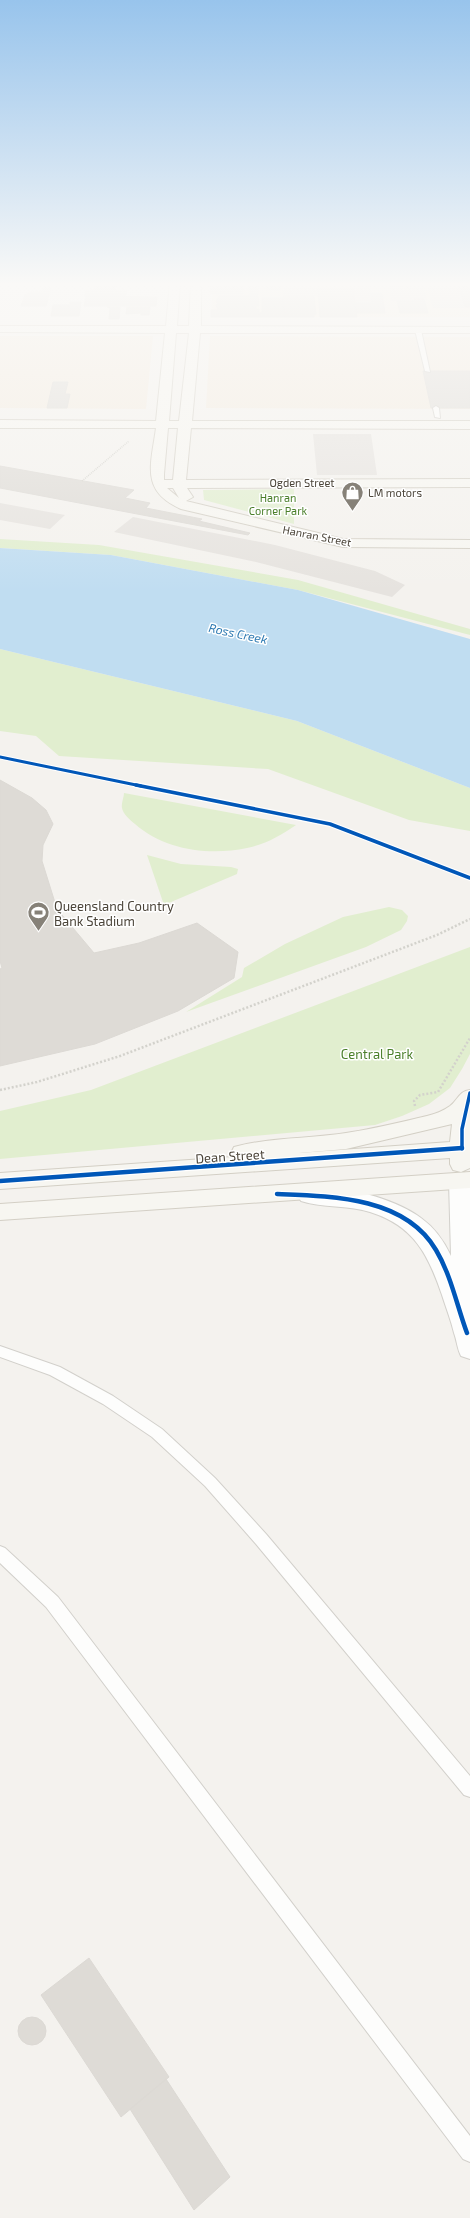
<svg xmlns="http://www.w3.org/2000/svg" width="470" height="2218" viewBox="0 0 470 2218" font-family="'Exo 2',sans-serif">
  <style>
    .commercial { fill: #f3ebdf }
    .green { fill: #e1eecf }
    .parking { fill: #e6e3df }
    .water { fill: #c0ddf1 }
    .building { fill: #dedbd6; stroke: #dcd9d4 }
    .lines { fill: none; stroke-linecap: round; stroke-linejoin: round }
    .lane-casing { stroke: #d2d0cb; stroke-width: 2 }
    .street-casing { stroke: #d2d0cb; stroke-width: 2 }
    .secondary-casing { stroke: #d3cfc5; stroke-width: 2 }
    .path-far1 { stroke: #d3d2cc; stroke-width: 1.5; stroke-dasharray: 1 1; stroke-linecap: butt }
    .path { stroke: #d3d2cc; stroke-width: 2.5; stroke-dasharray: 2 2; stroke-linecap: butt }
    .lane { fill: #fdfdfc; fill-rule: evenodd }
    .street { fill: #fdfdfc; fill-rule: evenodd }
    .secondary { fill: #f7f6f1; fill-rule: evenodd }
    .cycleway-far2-casing { stroke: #fff; stroke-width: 5 }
    .cycleway-far1-casing { stroke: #fff; stroke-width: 6 }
    .cycleway-casing { stroke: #fff; stroke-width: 7 }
    .cycleway-far2 { stroke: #0057b8; stroke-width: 3 }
    .cycleway-far1 { stroke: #0057b8; stroke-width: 3.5 }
    .cycleway { stroke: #0057b8; stroke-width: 4.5 }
    .labels { text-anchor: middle; stroke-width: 3; stroke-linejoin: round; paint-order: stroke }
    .far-street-label { font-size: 11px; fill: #4b4439; stroke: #fff }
    .far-poi-label { font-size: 11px; fill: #4b4439; stroke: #fff; text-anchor: start }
    .far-park-label { font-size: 11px; fill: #4a7f2a; stroke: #fff }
    .far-water-label { font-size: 12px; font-style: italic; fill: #2e7ab2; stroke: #fff }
    .poi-label { font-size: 13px; fill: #4b4439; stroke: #fff; text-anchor: start }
    .park-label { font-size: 13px; fill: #4a7f2a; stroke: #fff }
    .street-label { font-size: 13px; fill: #4b4439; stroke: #fff }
  </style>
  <rect width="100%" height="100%" fill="#f4f2ee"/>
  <!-- commercial -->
  <path class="commercial" d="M213 282H470V317H211Z
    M0 336H153L146 409 0 408Z
    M210 336 470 337V409L206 408Z"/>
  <!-- green -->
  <path class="green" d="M294 489V524L204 500 203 490Z
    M0 539 99 545 298 580 470 629V635L298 590 111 555 0 548Z
    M0 649 297 721 470 788V831L409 820 268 769 59 756 36 736 0 731Z
    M124 793 296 825C280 836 266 844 247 848 209 856 164 850 135 824 130 820 123 814 122 808 121 804 124 797 124 793Z
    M147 855 181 864 231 867 238 869 237 874 164 905Z
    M389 907 402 910 408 916 407 921 401 930 366 947 186 1012 242 977 244 968 285 944 343 917Z
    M470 947V1054L462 1069 450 1088 429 1104 402 1116 375 1125 0 1159V1111L91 1090Z"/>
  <!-- parking -->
  <path class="parking" d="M212 282H263L264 286H212Z
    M362 282H423L427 300 391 301 389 286 407 287V283Z
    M426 282H458L465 308H433Z
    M353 286H370L372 303H355Z
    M283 287H318L319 297H283Z
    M313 434H371L377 475H317Z
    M0 503 65 515 50 529 0 520Z
    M133 517 275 545 375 571 405 585 392 597 256 562 114 532Z"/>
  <!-- water -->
  <path class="water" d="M0 548 111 555 298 590 470 639V788L297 721 0 649Z"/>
  <!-- building -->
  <path class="building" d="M19 282H55V284H18Z
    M95 282H117L115 290H127L126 295 85 296 86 290H94Z
    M266 282H281V288L280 290 267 289Z
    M353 282H369L370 286H353Z
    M388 282 407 283 408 287 389 286Z
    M458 282H470V307H465Z
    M210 286H243V294L210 293Z
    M247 286H258V295H250V289H247Z
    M44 287H51L46 306H21L25 295 30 292H42Z
    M318 288H353L357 317H320Z
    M371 293 382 294 385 313H357L355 303H372Z
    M86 296 157 297 156 306H84Z
    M219 296H258L259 306H256V309H259V317H211V310H218L216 305 218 304 216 302Z
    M283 297H314L316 314H314V317H285Z
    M262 298H283L285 317H259V313H262Z
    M414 299H424L428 313H400L397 301H415Z
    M70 302H81L79 316H51L53 305H70Z
    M107 307H120L119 319H109L110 308Z
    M127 307H150L149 315H141V313L126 314Z
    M423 371H470V408H431Z
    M53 382H68L65 394H70L67 408H47Z
    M0 466 134 490 125 498 150 503 146 508 202 519 199 521 250 533 248 535 0 488Z
    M0 780 32 798 46 810 53 824 43 845 42 861 57 909 94 953 139 943 197 923 238 952 234 978 178 1011 95 1044 0 1066V969L2 968 0 961Z
    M89 1958 169 2077 121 2117 41 1995Z
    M18 2031a14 14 0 1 1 28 0a14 14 0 1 1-28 0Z
    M166 2079 230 2177 194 2210 130 2109Z"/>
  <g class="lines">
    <defs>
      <path id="lane" d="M418 328 421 330 430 372 425 371 415 330Z
        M436 406 439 408 440 418 435 417 433 408Z
        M0 1346 60 1367 113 1396 162 1429 215 1478 266 1534 470 1776V1797L464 1795 256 1544 205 1486 152 1437 103 1404 50 1375 0 1357Z
        M0 1546 5 1548 58 1597 470 2136V2162L463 2159 46 1607 0 1563Z"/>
      <path id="street" d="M460 1173 468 1175 470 1178V1359L461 1356C457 1348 457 1341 454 1333 451 1320 446 1308 442 1295 428 1254 414 1226 370 1212 347 1205 323 1208 301 1201L297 1195 301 1189C332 1180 396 1199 421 1218 435 1228 444 1241 451 1256L449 1181 452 1175Z"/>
      <path id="secondary" d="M170 282H180L177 326H189L191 282H201V326L470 327V333H200L192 421H470V429L191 428 186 480 470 479V487L187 488 193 497 186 501 343 539 470 540V548L343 547 181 509C140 491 151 465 156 428H0V420L156 421 165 333 0 332V326H166ZM176 333H189L179 421H169ZM168 428H178L173 480H164V474ZM167 488H173L179 498Z
        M470 1090V1168L461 1172 453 1170 450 1164V1158L0 1189V1173L233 1157 231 1153 234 1147C271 1137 309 1139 346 1133 373 1129 401 1122 427 1116 435 1114 443 1111 450 1106 458 1100 459 1091 470 1090ZM452 1124 450 1142 299 1153 346 1149Z
        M470 1172V1188L0 1220V1204Z"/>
    </defs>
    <!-- lane casing -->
    <use href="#lane" class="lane-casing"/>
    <!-- street casing -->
    <use href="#street" class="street-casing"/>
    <!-- secondary casing -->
    <use href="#secondary" class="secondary-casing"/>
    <!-- path-far1 -->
    <path class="path-far1" d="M82 481 129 441"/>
    <!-- path -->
    <path class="path" d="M0 1090 37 1082 120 1056 437 935 470 919
      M415 1106 414 1101 420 1095 438 1092 470 1038"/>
    <!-- lane -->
    <use href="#lane" class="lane"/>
    <!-- street -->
    <use href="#street" class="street"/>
    <!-- secondary -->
    <use href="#secondary" class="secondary"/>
    <defs>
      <path id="cycleway-far2" d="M0 757 141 786"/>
      <path id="cycleway-far1" d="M136 785 330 824 470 878
        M462 1149V1129L470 1093"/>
      <path id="cycleway" d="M0 1181 462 1148
        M277 1194C332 1196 405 1197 436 1250 451 1275 457 1306 467 1333"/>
    </defs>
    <!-- cycleway-far2 casing -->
    <use href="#cycleway-far2" class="cycleway-far2-casing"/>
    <!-- cycleway-far1 casing -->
    <use href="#cycleway-far1" class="cycleway-far1-casing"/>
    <!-- cycleway casing -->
    <use href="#cycleway" class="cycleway-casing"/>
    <!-- cycleway-far2 -->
    <use href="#cycleway-far2" class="cycleway-far2"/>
    <!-- cycleway-far1 -->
    <use href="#cycleway-far1" class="cycleway-far1"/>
    <!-- cycleway -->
    <use href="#cycleway" class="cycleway"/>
  </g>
  <!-- sky -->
  <linearGradient id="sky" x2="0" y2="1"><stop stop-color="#98c4ec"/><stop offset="0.48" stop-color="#faf9f7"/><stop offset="1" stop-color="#faf9f7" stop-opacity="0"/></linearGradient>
  <rect width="470" height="592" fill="url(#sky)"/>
  <!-- icons -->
  <defs>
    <symbol id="shop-pin" viewBox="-11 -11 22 30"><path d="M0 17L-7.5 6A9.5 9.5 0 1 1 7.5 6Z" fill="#868178" stroke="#fff"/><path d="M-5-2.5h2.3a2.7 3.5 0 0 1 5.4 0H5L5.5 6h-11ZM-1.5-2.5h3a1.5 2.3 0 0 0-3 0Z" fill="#fff"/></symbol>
    <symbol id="stadium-pin" viewBox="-11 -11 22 30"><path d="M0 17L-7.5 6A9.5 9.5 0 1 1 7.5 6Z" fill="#868178" stroke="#fff"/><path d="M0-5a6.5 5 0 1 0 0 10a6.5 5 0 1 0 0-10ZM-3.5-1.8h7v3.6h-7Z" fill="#fff"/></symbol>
  </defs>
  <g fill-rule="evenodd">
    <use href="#shop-pin" x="340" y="480" width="25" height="34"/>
    <use href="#stadium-pin" x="26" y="900" width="25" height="34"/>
  </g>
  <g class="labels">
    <!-- far-street labels -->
    <g class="far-street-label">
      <text x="302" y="487">Ogden Street</text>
      <text transform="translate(317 536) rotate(11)" y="4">Hanran Street</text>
    </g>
    <!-- far-poi labels -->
    <g class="far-poi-label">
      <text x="368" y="497">LM motors</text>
    </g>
    <!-- far-park labels -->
    <g class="far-park-label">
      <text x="278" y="502">Hanran<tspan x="278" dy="13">Corner Park</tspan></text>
    </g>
    <!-- far-water labels -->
    <g class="far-water-label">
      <text transform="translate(238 634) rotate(12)" y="4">Ross Creek</text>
    </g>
    <!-- poi labels -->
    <g class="poi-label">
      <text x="54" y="911">Queensland Country<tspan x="54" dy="15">Bank Stadium</tspan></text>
    </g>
    <!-- park labels -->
    <g class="park-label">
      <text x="377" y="1059">Central Park</text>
    </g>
    <!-- street labels -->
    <g class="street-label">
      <text transform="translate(230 1156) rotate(-4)" y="5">Dean Street</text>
    </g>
  </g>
</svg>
